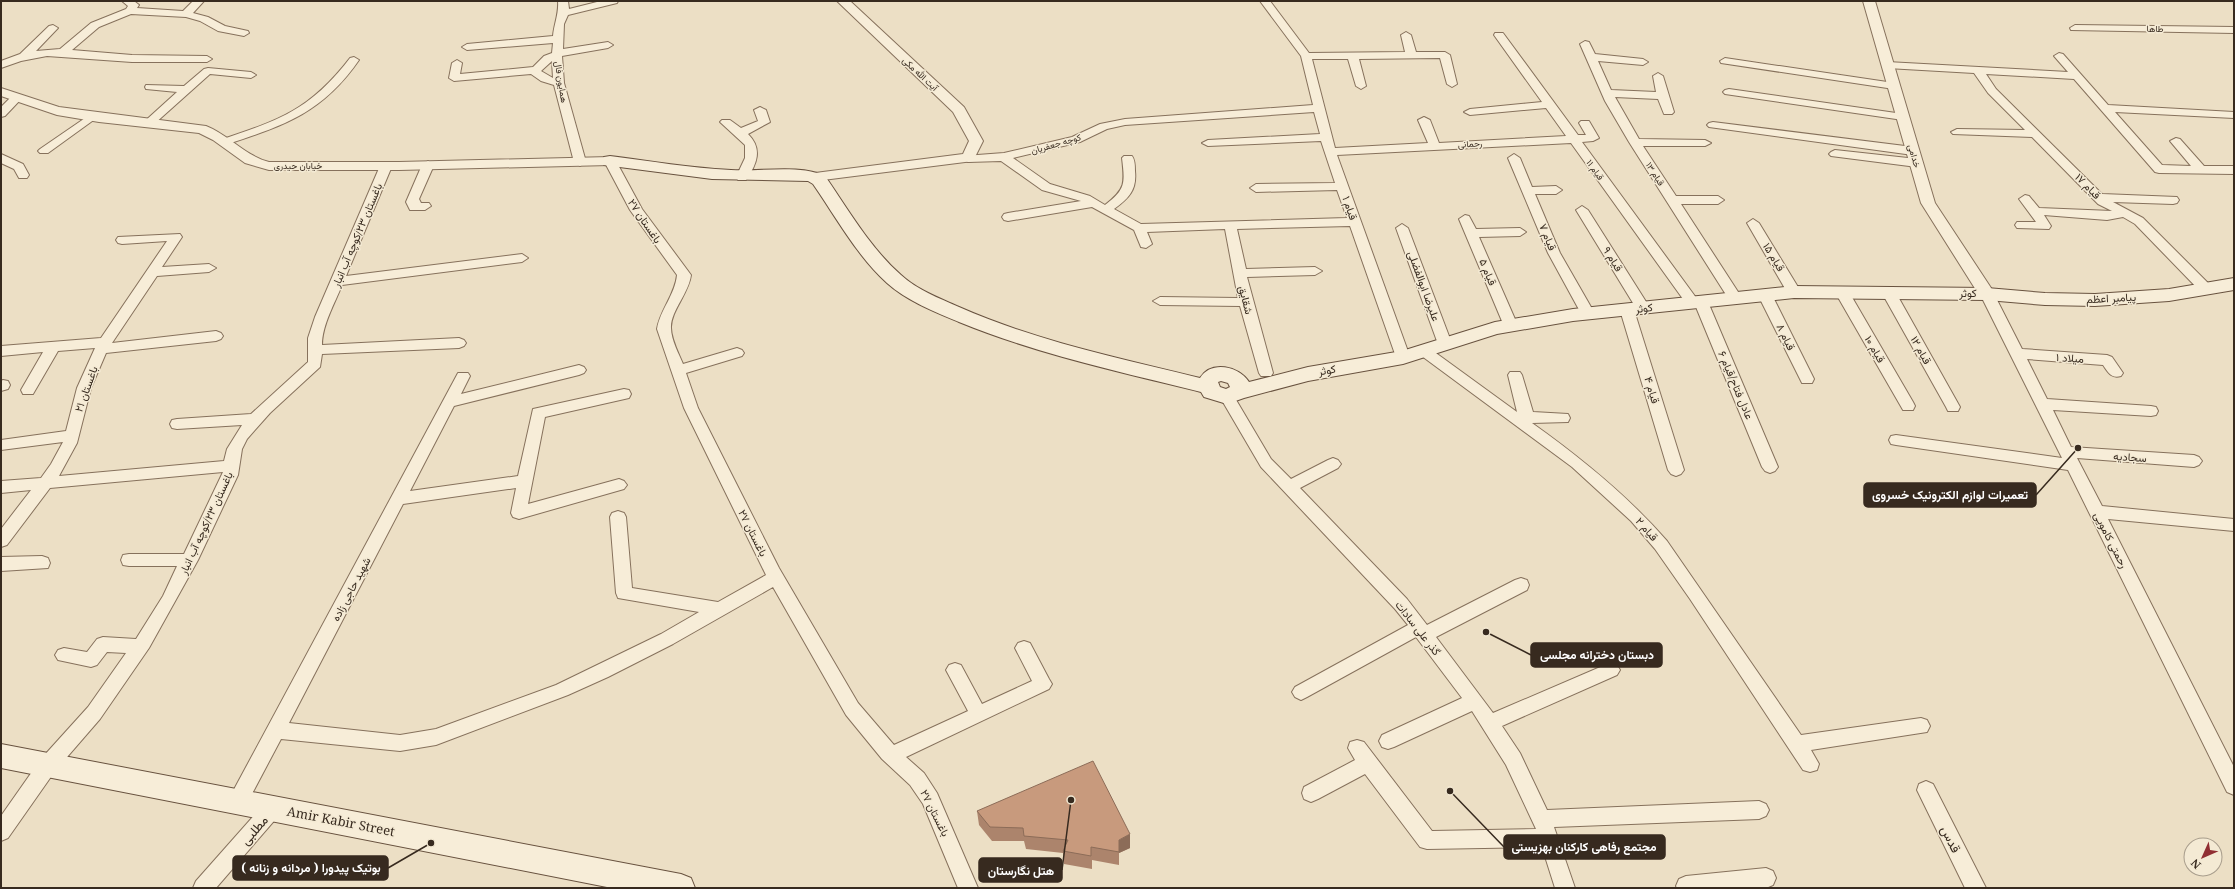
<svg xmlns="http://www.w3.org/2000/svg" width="2235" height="889" viewBox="0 0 2235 889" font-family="'Noto Serif',Vazirmatn,serif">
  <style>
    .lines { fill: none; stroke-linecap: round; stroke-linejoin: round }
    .minor-casing { stroke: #86715c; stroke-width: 2 }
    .tertiary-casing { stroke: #86715c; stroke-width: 2 }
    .secondary-casing { stroke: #68523f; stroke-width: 2 }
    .minor { fill: #f7edd8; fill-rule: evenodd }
    .tertiary { fill: #f7edd8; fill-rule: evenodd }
    .secondary { fill: #f7edd8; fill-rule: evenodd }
    .wall { fill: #ac846c }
    .shaded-wall { fill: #8c6c58 }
    .building { fill: #c89a7d; stroke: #8c6c58 }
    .labels { text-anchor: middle; stroke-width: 3; stroke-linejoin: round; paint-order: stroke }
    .far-street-label { font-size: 9px; fill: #372a1f; stroke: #f4ead4 }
    .street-label { font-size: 11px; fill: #372a1f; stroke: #f4ead4 }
    .near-street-label { font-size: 13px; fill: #372a1f; stroke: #f4ead4 }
    .leader { fill: none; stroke: #372a1f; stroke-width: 1.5 }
    .callout-dot { fill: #372a1f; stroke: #f4ead4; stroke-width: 1.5 }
    .callout { fill: #372a1f; stroke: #372a1f; stroke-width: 1.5 }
    .callout-label { font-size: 12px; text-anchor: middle; font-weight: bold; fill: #fff }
  </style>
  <rect width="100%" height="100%" fill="#ecdfc5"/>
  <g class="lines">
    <defs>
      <path id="minor" d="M122 1H134L139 5 137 8 183 11 193 1H204L193 13 208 17 225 26 248 31 249 33 244 36 218 31 200 21 186 17 131 14 99 27 72 50 132 55 207 56 212 59 207 62H132L47 56 21 61 1 68V61L20 54 49 26 53 25 58 28 36 51 60 49 91 23 126 9 128 6Z
        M558 1H568L569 9 601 1H618L617 3 568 15 564 24 563 49 608 42 613 45 608 48 562 56 564 83 586 162 580 166 574 162 554 85 541 81 531 74 454 81 449 78 452 63 457 60 462 63 460 74 533 67 544 56 552 53 553 43 467 50 462 47 467 44 553 36C554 24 559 14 558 1ZM552 61 553 78 541 71Z
        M1260 1H1270L1309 53 1405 52 1401 35 1406 32 1411 35 1416 52H1445L1450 55 1457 84 1452 87 1447 84 1440 58 1359 59 1366 86 1361 89 1356 86 1348 59H1312L1335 148 1428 143 1418 120 1424 117 1430 120 1439 143 1566 136 1546 108 1470 115 1464 112 1470 109 1542 102 1494 35 1495 33H1503L1578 135H1586L1579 123 1581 121H1589L1599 138 1593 141 1582 142 1697 299H1706L1708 302 1778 467 1775 471 1770 473 1765 471 1762 467 1696 307 1688 306 1571 143 1337 155 1410 357 1408 360H1398L1396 357 1350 226 1237 229 1246 269 1315 267 1322 271 1315 275 1247 277 1273 373 1271 376H1261L1259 373 1240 306 1160 305 1153 301 1160 297 1238 298 1225 229 1147 232 1152 244 1146 248 1141 247 1134 230 1092 207 1008 221 1004 220 1002 217 1004 214 1008 213 1081 201 1042 190 1001 161 968 162 964 160 962 158 964 156 1004 153 1072 137 1100 124 1125 119 1313 105 1301 56ZM1314 112 1320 134 1208 140 1202 143 1208 146 1321 141 1335 183 1256 184 1250 188 1256 192 1337 190 1347 218 1141 224 1114 209C1129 198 1137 190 1135 171 1135 166 1135 160 1132 156H1124L1122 158C1125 183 1126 189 1105 205L1090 196 1050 184 1013 158 1080 142 1107 129 1125 125Z
        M2075 25 2234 27V33L2071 30 2070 28Z
        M1585 41 1589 42 1595 54 1643 59 1648 62 1643 65 1598 61 1611 90 1656 92 1653 76 1658 73 1663 76 1674 112 1672 114H1664L1658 99 1615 97 1639 139 1705 140 1711 143 1705 146H1643L1676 196H1718L1724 200 1718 204H1681L1742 298 1740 301H1730L1629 142 1605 101 1580 44Z
        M2059 53 2063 54 2108 105 2234 112V118L2115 112 2162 165 2191 166 2170 141 2176 138 2180 139 2204 166H2234V174L2159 173 2155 172 2074 79 1986 74 1996 89 2102 194 2177 197 2179 200 2177 203 2173 204 2113 202 2143 218 2211 286 2213 289 2211 292H2201L2135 224 2123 217 2107 220 2044 215 2051 226 2049 229 2017 228 2015 225 2017 222H2036L2019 199 2025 195 2029 196 2039 208 2112 211 2098 204 2032 137 1953 134 1951 132 1957 129 2025 130 1988 93 1974 73 1887 68 1882 65 1887 62 2068 72 2054 56Z
        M354 57 359 60C323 112 286 125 228 144L224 145 218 142 220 140C280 120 310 110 350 58Z
        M1725 58 1894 83 1899 86 1894 89 1721 63 1720 61Z
        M208 68 251 72 256 75 251 78 210 74 153 125H145L143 123 145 121 177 92 146 89 145 87 146 85 184 86 204 69Z
        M1729 89 1903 114 1909 117 1903 120 1725 94 1723 92 1725 90Z
        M17 94 23 97 5 116 1 117V107L13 95Z
        M760 107 766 110 770 122 748 134C763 149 757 164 746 180H738L736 177 745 158V145L720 122 722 120H730L741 128 758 121 754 110Z
        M91 114 95 115 97 117 95 119 48 153H40L38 151 40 149Z
        M1713 122 1913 147 1919 151 1913 155 1709 127 1707 125 1709 123Z
        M1835 150 1917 159 1923 163 1917 167 1831 156 1829 154 1831 152Z
        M1 154 23 164 29 175 27 178H19L14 169 1 163Z
        M1514 154 1520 158 1532 187 1556 186 1562 190 1556 194H1535L1560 253 1595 314 1593 317H1583L1548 253 1508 158Z
        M610 157 616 161 642 209 691 275C689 293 670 312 671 328 671 340 679 354 683 364L737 348 742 350 744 353 742 356 686 373 698 408 779 568 858 703 894 745 968 711 946 670 949 665 955 663 961 665 982 704 1032 681 1015 648 1018 643 1024 641 1030 643 1049 679 1052 684 1049 689 906 757 924 773 937 793 978 888H958L923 804 910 785 882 759 846 715 773 587 673 644 608 677 568 695 436 745 400 751 281 739 245 807 238 810 231 807 228 801 231 795 458 373H468L470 376 461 394 579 365 584 367 586 370 584 373 579 375 454 406 410 491 518 476 533 409 624 389 629 390 631 394 629 398 545 417 528 504 619 479 624 481 627 485 624 489 519 519 513 517 511 513 516 488 403 504 289 723 400 735 436 729 556 685 661 634 699 612 618 598 616 593 610 517 612 513 618 511 624 513 626 517 632 588 718 602 766 575 684 408 657 329C660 310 675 295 677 275L630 210 604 161Z
        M428 161 434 165 419 199 421 203H429L431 206 425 210H410L406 202 422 165Z
        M386 162 392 166 346 276 522 254 528 258 522 262 342 285C335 303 322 325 322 345L459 338 464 340 466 343 464 346 459 348 322 354 320 367 270 413 247 439 242 449 238 475 198 560 149 648 100 719 55 771 8 838 1 841V816L41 759 88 707 126 653 107 652 97 665 91 667 58 660 55 655 58 650 64 648 87 652 97 639 103 637 136 639 163 596 177 566H129L123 565 121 560 123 555 129 554H184L223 472 50 488 7 545 1 547V529L31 490 1 493V481L41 478 51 464 63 442 1 450V440L66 431 77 388 95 348 58 351 33 394H23L21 390 43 352 1 356V346L101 338 167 241 122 244 118 243 116 240 118 237 180 234 182 237 162 267 209 264 216 268 209 272 157 276 112 343 216 331 221 333 223 336 221 339 216 341 106 353 91 388 77 443 59 476 224 461 227 449 242 425 177 429 172 428 170 424 172 420 177 419 251 414 308 362V338L315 317 380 166Z
        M1582 206 1588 210 1650 308 1648 311H1638L1636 308 1576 210Z
        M1465 215 1469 216 1476 229 1520 228 1526 232 1520 236 1479 237 1518 326 1516 329H1506L1504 326 1459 219Z
        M1753 219 1759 223 1801 292 1799 295H1789L1787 292 1747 223Z
        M1402 224 1408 228 1452 344 1450 347H1440L1438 344 1396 228Z
        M1842 288 1849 292 1913 402 1915 406 1913 410H1903L1835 292Z
        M1889 289 1896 293 1960 407 1958 411H1948L1946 407 1882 293Z
        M1987 290 1994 294 2022 349 2107 355 2112 357 2123 373 2121 376C2111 379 2108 372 2103 365L2027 359 2047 399 2151 406 2156 407 2158 411 2156 415 2151 416 2053 410 2071 447 2194 455 2199 457 2202 461 2199 465 2194 467 2077 458 2102 506 2234 519V531L2108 519 2234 767V795L2227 792 2068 470 1896 445 1891 444 1889 440 1891 436 1896 435 2062 458 1980 294Z
        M1765 291 1772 295 1814 379 1812 383H1802L1758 295Z
        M1627 306 1634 310 1684 470 1681 474 1676 476 1671 474 1668 470 1620 310Z
        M1424 346 1429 348 1517 412 1508 375 1510 372H1520L1522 375 1533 412 1568 414 1570 418 1568 422 1532 423C1581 458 1627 495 1667 541L1801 735 1921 718 1927 720 1930 726 1927 732 1811 750 1819 764 1817 770 1810 772 1803 770 1690 599 1655 549 1631 521 1572 467 1419 354 1417 351 1419 348Z
        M3 380 8 381 10 385 8 389 1 391V381Z
        M1227 392 1232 393 1271 459 1291 479 1328 460 1333 458 1338 460 1341 464 1338 468 1300 488 1407 599 1427 625 1515 580 1521 578 1527 580 1529 585 1527 590 1436 637 1493 713 1605 665 1611 663 1617 665 1620 670 1617 675 1502 726 1520 753 1547 810 1759 801 1766 804 1769 810 1766 816 1759 819 1554 827 1575 888H1555L1542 847 1427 849 1420 847 1365 774 1318 799 1311 802 1304 799 1302 793 1304 787 1355 760 1348 748 1350 742 1357 740 1364 742 1432 831 1536 829 1506 765 1472 711 1394 747 1388 749 1382 747 1379 741 1382 735 1462 698 1416 637 1307 697 1301 700 1295 697 1292 692 1295 687 1408 625 1395 609 1261 467 1220 397 1222 393Z
        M42 556 48 558 50 563 48 568 1 571V557Z
        M1926 781 1933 784 1986 888H1965L1917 790 1919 784Z
        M273 799 280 802 283 808 280 814 216 888H193L196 881 266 802Z
        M1766 868 1773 871 1776 878 1773 885 1766 888H1677L1676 886 1679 879 1686 876Z"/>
      <path id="tertiary" d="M837 1H850L964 107 983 141 973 161 815 181 810 180 808 177 815 173 963 154 969 141 953 112Z
        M1863 1H1875L1935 203 1995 294 1993 298H1981L1921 203Z
        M1 88 59 107 206 126C229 135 245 156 269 162H399L610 157 617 161 610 165 399 170H269L245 163 213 140 199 133 99 122 57 115 1 96Z"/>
      <path id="secondary" d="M610 156C650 161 691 168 731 170 759 172 800 164 825 176 848 209 870 248 901 275 917 290 939 298 959 307 1036 341 1119 358 1200 378 1211 360 1239 366 1249 382L1308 367 1402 351 1495 322 1573 309 1794 286 1987 288 2045 293 2095 294 2169 289 2234 278V290L2169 301 2095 306 2045 305 1987 300 1794 298 1573 321 1497 334 1403 364 1308 381 1244 398 1227 404 1204 397 1201 392C1120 372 1037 354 959 322 935 312 907 301 887 283 857 256 836 217 813 184L808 181 712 179 604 165 602 161 604 157ZM1221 381 1228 383 1230 387 1226 389 1220 387 1218 382Z
        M1 744 681 874 691 878 695 888H612L1 768Z"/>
    </defs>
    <!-- minor casing -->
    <use href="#minor" class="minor-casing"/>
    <!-- tertiary casing -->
    <use href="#tertiary" class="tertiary-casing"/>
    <!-- secondary casing -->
    <use href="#secondary" class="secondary-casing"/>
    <!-- minor -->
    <use href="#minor" class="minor"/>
    <!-- tertiary -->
    <use href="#tertiary" class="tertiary"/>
    <!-- secondary -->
    <use href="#secondary" class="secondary"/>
  </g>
  <!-- wall -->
  <path class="wall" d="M977 811 1130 848 1119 853V865L1092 860V869L1064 864 1063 853 1026 849 1024 841H992L979 825Z"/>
  <!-- shaded-wall -->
  <path class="shaded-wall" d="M1130 834V848L1119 853V865V840Z"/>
  <!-- building -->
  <path class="building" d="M1093 761 1130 834 1119 840V852L1091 847V856L1063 851 1068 840 1024 836 1023 828 990 827 977 811Z"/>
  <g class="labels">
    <!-- far-street labels -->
    <g class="far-street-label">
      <text transform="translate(2155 29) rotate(1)" y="3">طاها</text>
      <text transform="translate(920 74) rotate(43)" y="3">آیت الله مکی</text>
      <text transform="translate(561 82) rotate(81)" y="3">همایون فال</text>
      <text transform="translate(1056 144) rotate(-16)" y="3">کوچه جعفریان</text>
      <text transform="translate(1470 144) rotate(-3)" y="3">رحمانی</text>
      <text transform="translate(1914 156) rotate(74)" y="3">خدامی</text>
      <text x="298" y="169">خیابان حیدری</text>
      <text transform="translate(1595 170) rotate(54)" y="3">قیام ۱۱</text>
      <text transform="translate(1655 174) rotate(57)" y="3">قیام ۱۳</text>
    </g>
    <!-- street labels -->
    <g class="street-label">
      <text transform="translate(2088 186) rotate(45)" y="4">قیام ۱۷</text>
      <text transform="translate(1350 208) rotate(71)" y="4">قیام ۱</text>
      <text transform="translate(645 221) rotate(56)" y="4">باغستان ۲۷</text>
      <text transform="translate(357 235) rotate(-67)" y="4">باغستان ۲۳/کوچه آب انبار</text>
      <text transform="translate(1548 237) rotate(68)" y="4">قیام ۷</text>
      <text transform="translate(1774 257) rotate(59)" y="4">قیام ۱۵</text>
      <text transform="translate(1613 259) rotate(58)" y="4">قیام ۹</text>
      <text transform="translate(1488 272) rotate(67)" y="4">قیام ۵</text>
      <text transform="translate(1424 286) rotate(70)" y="4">علیرضا ابوالفضلی</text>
      <text x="1968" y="297">کوثر</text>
      <text transform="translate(2111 298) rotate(-3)" y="4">پیامبر اعظم</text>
      <text transform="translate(1246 300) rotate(76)" y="4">شقایق</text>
      <text transform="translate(1644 308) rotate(-6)" y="4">کوثر</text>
      <text transform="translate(1786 337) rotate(64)" y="4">قیام ۸</text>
      <text transform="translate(1875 349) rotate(60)" y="4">قیام ۱۰</text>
      <text transform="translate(1921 350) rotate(61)" y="4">قیام ۱۲</text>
      <text transform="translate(2070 358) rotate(4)" y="4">میلاد ۱</text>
      <text transform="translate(1327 370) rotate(-10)" y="4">کوثر</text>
      <text transform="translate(1736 385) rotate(67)" y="4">عادل فتاح/قیام ۶</text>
      <text transform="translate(86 389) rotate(-70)" y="4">باغستان ۲۱</text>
      <text transform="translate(1652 390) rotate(73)" y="4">قیام ۴</text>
      <text transform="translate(2130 457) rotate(4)" y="4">سجادیه</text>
      <text transform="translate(206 523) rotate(-65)" y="4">باغستان ۲۳/کوچه آب انبار</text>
      <text transform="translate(1647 529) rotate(49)" y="4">قیام ۲</text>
      <text transform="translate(753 533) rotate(63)" y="4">باغستان ۲۷</text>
      <text transform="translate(2111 540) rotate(63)" y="4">رحمتی کامویی</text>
      <text transform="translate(351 589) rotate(-62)" y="4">شهید حاجی زاده</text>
      <text transform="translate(1418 628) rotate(52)" y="4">گذر علی سادات</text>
      <text transform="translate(935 813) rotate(63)" y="4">باغستان ۲۷</text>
    </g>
    <!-- near-street labels -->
    <g class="near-street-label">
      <text transform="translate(341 821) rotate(11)" y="5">Amir Kabir Street</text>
      <text transform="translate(254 830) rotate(-49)" y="5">مطلبی</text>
      <text transform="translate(1951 839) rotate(63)" y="5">قدس</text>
    </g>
  </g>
  <!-- callouts -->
  <path class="leader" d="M2078 448L2036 495M1486 632L1531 655M1450 791L1504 847M431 843L388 868M1071 800L1062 870"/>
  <g class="callout-dot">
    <circle cx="2078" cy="448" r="4"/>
    <circle cx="1486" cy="632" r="4"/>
    <circle cx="1450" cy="791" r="4"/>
    <circle cx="431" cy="843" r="4"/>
    <circle cx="1071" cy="800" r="4"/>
  </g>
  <g class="callout">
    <rect x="1864" y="483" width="172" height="24" rx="4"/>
    <rect x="1531" y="643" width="131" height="24" rx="4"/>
    <rect x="1504" y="835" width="161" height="24" rx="4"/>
    <rect x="233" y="856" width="155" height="24" rx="4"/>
    <rect x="979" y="858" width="83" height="24" rx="4"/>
  </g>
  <g class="callout-label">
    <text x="1950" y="499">تعمیرات لوازم الکترونیک خسروی</text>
    <text x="1597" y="659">دبستان دخترانه مجلسی</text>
    <text x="1584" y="851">مجتمع رفاهی کارکنان بهزیستی</text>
    <text x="311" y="872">بوتیک پیدورا ( مردانه و زنانه )</text>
    <text x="1021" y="875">هتل نگارستان</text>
  </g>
  <!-- border -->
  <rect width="2235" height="889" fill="none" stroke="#372a1f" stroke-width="4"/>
  <!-- north arrow -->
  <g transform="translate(2203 857) rotate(225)"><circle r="19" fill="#f4ead4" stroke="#a89d8c"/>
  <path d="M0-3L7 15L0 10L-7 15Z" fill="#912f33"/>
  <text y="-6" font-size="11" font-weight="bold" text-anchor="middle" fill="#372a1f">N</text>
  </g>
</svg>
